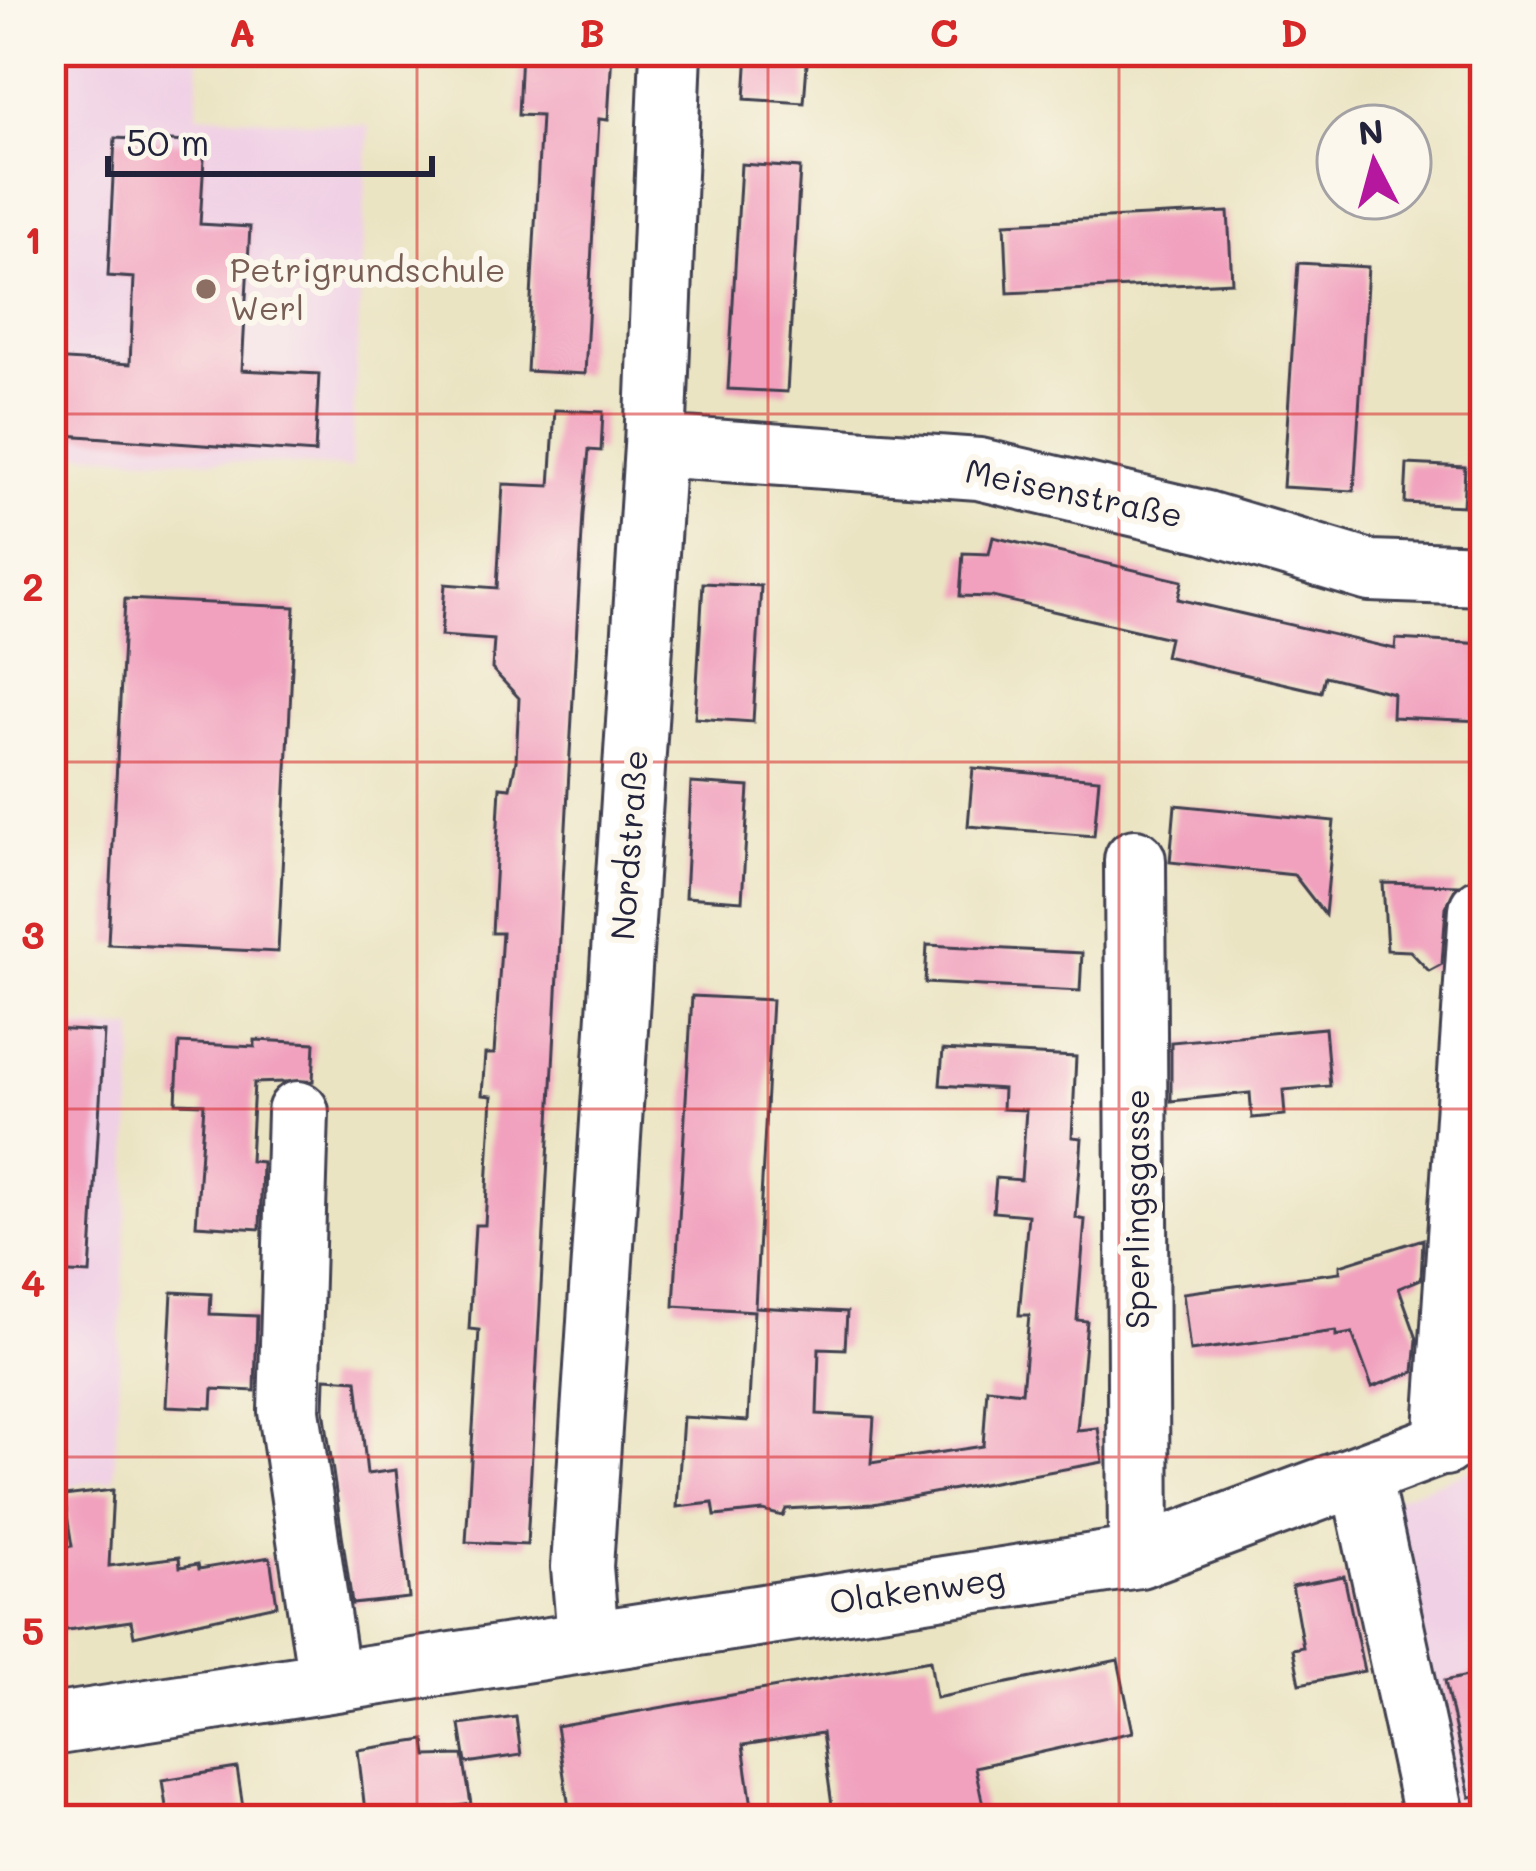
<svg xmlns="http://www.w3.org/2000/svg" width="1536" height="1871" viewBox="0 0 1536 1871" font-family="Mali,sans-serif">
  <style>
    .built { fill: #f0d0e5 }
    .building { fill: #f1a1be }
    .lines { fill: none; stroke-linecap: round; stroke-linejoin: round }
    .minor-casing { stroke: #403f4f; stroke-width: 66 }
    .minor { stroke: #fff; stroke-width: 60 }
    .grid { fill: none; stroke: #d62828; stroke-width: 3; stroke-opacity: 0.55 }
    .education-dot { fill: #8d6e63; stroke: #fbf7ec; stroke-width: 4.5 }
    .labels { text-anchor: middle; stroke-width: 12; stroke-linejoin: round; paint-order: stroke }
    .education-label { font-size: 33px; fill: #785e54; stroke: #fbf7ec; text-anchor: start }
    .street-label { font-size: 33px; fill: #22223b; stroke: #fbf7ec }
    .neatline { fill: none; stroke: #d62828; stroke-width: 4.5 }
    .grid-label { font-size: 39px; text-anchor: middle; font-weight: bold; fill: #d62828 }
  </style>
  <rect width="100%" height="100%" fill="#fbf7ec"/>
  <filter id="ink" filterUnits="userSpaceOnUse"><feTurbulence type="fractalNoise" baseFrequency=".00833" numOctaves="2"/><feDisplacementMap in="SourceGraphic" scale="24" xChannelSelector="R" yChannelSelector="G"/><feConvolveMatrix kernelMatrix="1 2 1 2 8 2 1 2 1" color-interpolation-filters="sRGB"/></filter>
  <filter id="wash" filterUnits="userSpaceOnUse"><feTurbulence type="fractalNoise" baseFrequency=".004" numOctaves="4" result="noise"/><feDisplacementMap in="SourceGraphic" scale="48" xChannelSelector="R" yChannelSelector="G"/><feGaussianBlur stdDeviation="2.7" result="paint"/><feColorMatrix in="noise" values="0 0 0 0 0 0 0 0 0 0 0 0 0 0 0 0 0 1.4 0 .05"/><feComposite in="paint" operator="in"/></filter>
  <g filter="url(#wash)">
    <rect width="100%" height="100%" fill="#ebe4c3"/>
    <!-- built -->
    <path class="built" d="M51 51H199L197 114 369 126 351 468 51 452Z
      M51 1026 135 1029 114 1479 57 1488 61 1532 51 1534Z
      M1485 1465V1820H1417L1359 1512Z"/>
    <g id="blocks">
      <!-- building -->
      <path class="building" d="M521 51H612L608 120 599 119 585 374 527 371 541 116 518 115Z
        M748 51H808L804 103 745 99Z
        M115 138 205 143 200 224 250 227 242 370 319 374 315 453 51 434V359L130 364 134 278 108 276Z
        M741 164 800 168 787 392 728 389Z
        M1228 212 1232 282 1008 293 1005 223Z
        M1298 263 1368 267 1354 491 1283 487Z
        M555 410 603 412 601 451 589 450 583 514 527 1545 466 1542 479 1330 469 1329 475 1225H485L492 1096 482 1095 485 1054H494L502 933H492L500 787 510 788 516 761 519 698 492 669 494 640 441 636 445 584 497 588 503 484 550 486Z
        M1407 464 1465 467 1463 506 1405 503Z
        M993 537 1182 581 1178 599 1395 649 1396 639 1485 644 1482 721 1392 717 1393 693 1325 676 1321 692 1165 656 1169 638 992 597 960 596 963 553 989 554Z
        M703 583 761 586 753 722 695 718Z
        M125 599 295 607 278 952 108 944Z
        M973 768 1099 779 1094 836 968 826Z
        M691 783 749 787 742 901 685 897Z
        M1175 805 1334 821 1325 915 1294 875 1170 862Z
        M1383 883 1457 885 1446 907 1442 964 1429 971 1410 951 1387 950Z
        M927 945 1082 953 1080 991 925 983Z
        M692 996 772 1000 755 1307 847 1312 845 1349 819 1348 817 1414 874 1417 871 1463 983 1446 987 1388 1022 1392 1029 1315H1019L1028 1215 993 1212 996 1178 1021 1180 1026 1110 1002 1109 1003 1089 940 1085 943 1050 1076 1057 1072 1137 1082 1138 1076 1218 1085 1220 1077 1320 1087 1321 1077 1430 1098 1428 1103 1462 873 1504 786 1509 783 1516 763 1511 715 1516 713 1503 677 1507 683 1417 748 1421 754 1311 674 1306Z
        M1325 1028 1330 1086 1283 1090 1285 1115 1252 1118 1250 1093 1171 1101V1042Z
        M51 1029 104 1032 90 1274 51 1272Z
        M255 1040 315 1043 313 1081 254 1083 250 1161 262 1162 260 1229 196 1225 204 1104 176 1103 179 1043 255 1047Z
        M1423 1239 1421 1279 1399 1288 1417 1339 1414 1372 1372 1387 1352 1333 1336 1336V1331L1190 1351 1183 1293 1340 1272V1265Z
        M172 1292 211 1294 210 1314 257 1316 255 1391 213 1389 212 1408 166 1406Z
        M325 1378 357 1380 367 1474 396 1470 409 1598 352 1604 324 1409Z
        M113 1490 109 1566 179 1557 180 1567 198 1564 199 1569 270 1557 277 1605 134 1636 131 1621 53 1632 51 1549 72 1546 64 1496Z
        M1344 1576 1364 1671 1300 1684 1293 1649 1303 1647 1292 1586Z
        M930 1660 936 1698 1118 1660 1133 1732 975 1767 986 1820H834L822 1733 743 1745 754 1820H571L556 1726Z
        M1485 1672V1795L1470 1797 1445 1681Z
        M516 1717 521 1755 466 1763 460 1725Z
        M425 1740 427 1756 463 1755 471 1804 437 1809 438 1820H366L358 1750Z
        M237 1768 245 1820H168L162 1780Z"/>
    </g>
  </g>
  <g filter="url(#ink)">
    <use href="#blocks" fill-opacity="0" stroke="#403f4f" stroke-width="3"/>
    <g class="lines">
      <defs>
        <path id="minor" d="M655 446 979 469 1206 522 1370 571 1485 575
          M1135 860 1139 1557
          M298 1112 289 1411 329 1681
          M1444 1445 1480 909
          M1361 1479 1435 1820
          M588 1638 582 1567 655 446 671 51
          M51 1725 1139 1557 1485 1428"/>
      </defs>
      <!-- minor casing -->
      <use href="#minor" class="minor-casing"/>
      <!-- minor -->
      <use href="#minor" class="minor"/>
    </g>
  </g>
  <!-- grid -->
  <path class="grid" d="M417 51V1820M768 51V1820M1119 51V1820M51 414H1485M51 762H1485M51 1109H1485M51 1457H1485"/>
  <!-- markers -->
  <circle class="education-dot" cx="206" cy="289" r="12"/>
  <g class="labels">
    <!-- education labels -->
    <g class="education-label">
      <text x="230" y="282">Petrigrundschule<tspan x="230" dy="38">Werl</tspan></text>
    </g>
    <!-- street labels -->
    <g class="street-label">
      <text transform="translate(1074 493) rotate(12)" y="12">Meisenstraße</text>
      <text transform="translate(629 845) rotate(-86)" y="12">Nordstraße</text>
      <text transform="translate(1137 1209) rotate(-90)" y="12">Sperlingsgasse</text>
      <text transform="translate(917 1590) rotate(-8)" y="12">Olakenweg</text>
    </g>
  </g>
  <!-- margin -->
  <rect width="1536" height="1871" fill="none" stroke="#fbf7ec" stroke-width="132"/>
  <!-- north arrow -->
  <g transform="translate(1374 162) rotate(354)"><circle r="57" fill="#fbf7ec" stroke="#a4a2a5" stroke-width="3"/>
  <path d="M0-9L21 45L0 30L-21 45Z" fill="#b5179e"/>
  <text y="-18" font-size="33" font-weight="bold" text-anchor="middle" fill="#22223b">N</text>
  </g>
  <!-- scale -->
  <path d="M108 156v18h324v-18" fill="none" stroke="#22223b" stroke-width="6"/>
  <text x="126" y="156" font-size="36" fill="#22223b" stroke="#fbf7ec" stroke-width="9" paint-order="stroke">50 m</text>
  <rect x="66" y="66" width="1404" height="1739" class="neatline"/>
  <g class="grid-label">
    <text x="242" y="47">A</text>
    <text x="592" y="47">B</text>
    <text x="944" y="47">C</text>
    <text x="1294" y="47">D</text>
    <text x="33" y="254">1</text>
    <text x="33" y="601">2</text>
    <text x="33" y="949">3</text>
    <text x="33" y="1297">4</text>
    <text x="33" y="1645">5</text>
  </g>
</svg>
